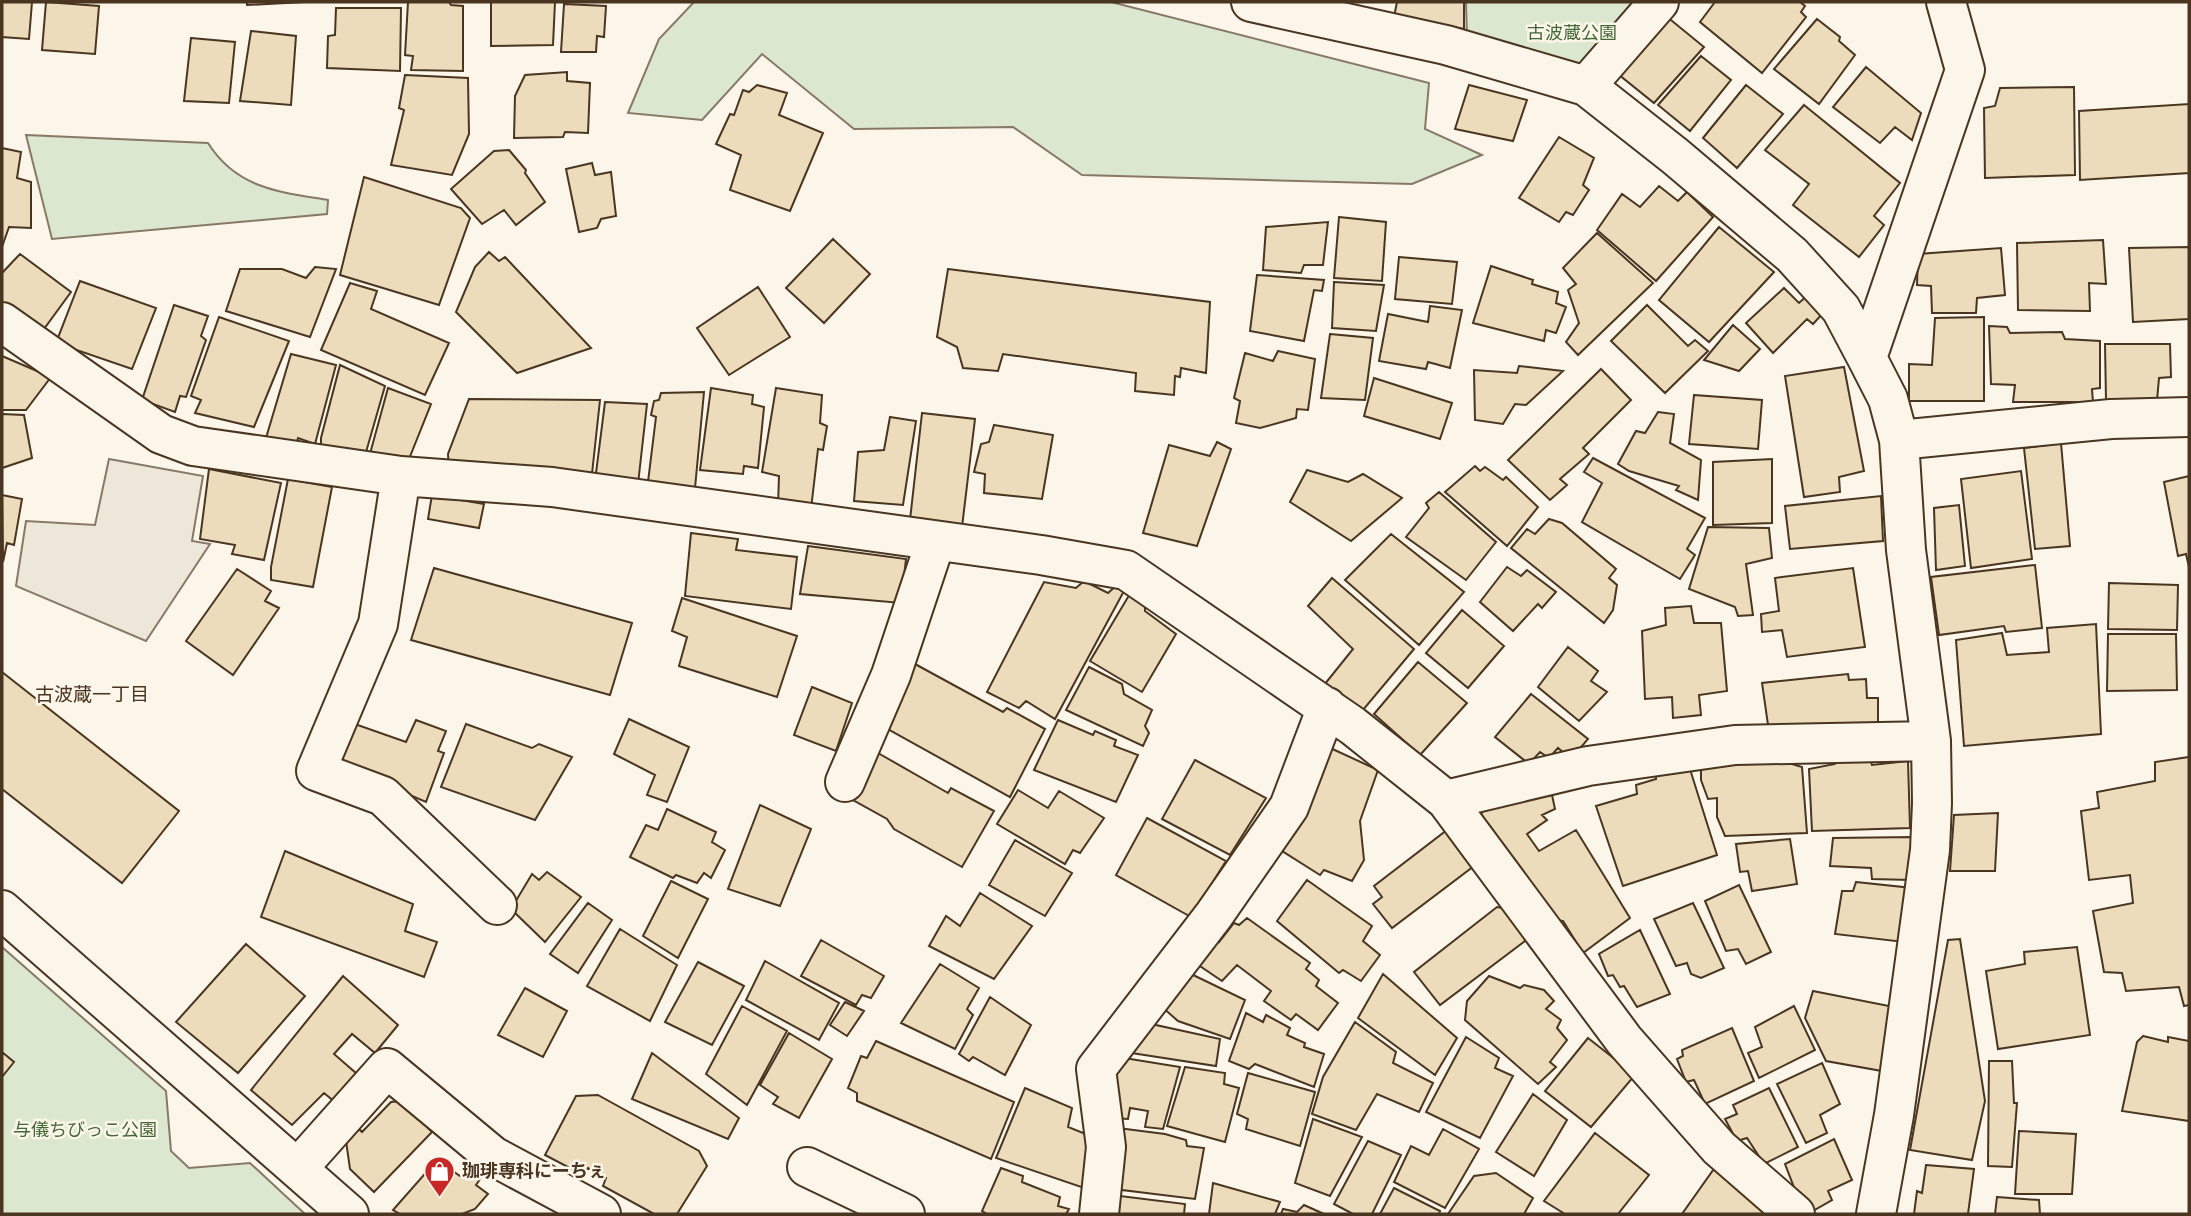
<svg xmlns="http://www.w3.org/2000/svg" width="2191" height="1216" viewBox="0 0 2191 1216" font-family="Poppins,'Noto Sans JP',sans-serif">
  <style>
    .green { fill: #dce7d0; stroke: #887966; stroke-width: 2 }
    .parking { fill: #ede7d9; stroke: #887966; stroke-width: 2 }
    .building { fill: #ecdcbc; stroke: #4a3520; stroke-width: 2 }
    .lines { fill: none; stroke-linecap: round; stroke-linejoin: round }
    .minor-casing { stroke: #4a3520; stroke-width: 42 }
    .minor { stroke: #fbf6e9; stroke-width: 38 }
    .labels { text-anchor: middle; stroke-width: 5; stroke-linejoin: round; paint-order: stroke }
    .park-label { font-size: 18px; fill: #436837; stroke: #fbf6e9 }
    .poi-label { font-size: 18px; font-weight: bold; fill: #4a3520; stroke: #fbf6e9; text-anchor: start }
    .neighbourhood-label { font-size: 19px; fill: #4a3520; stroke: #fbf6e9 }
  </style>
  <rect width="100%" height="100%" fill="#fbf6e9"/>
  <!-- green -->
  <path class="green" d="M694 2H1111L1429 83 1425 129 1482 155 1412 184 1082 175 1013 127 854 129 762 54 702 120 628 113 659 39Z
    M1466 2H1644L1584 68 1467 38Z
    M26 135 208 143C237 189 280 192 328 200L327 214 52 239Z
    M2 947 166 1091 171 1151 189 1168 250 1163 305 1214H2Z"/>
  <!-- parking -->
  <path class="parking" d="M109 459 203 476 192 541 210 544 146 641 16 586 26 521 95 525Z"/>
  <!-- building -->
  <path class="building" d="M2 2H32L29 39 2 37Z
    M46 2 99 6 95 54 42 50Z
    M247 2H305L247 5Z
    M408 2H449L451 5 463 6V71L411 70 413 56 405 55Z
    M491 2H555L553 45 491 46Z
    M1397 2H1464V29L1394 17Z
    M1715 2H1800L1805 6 1801 12 1806 17 1762 73 1700 22Z
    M564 4 606 6 604 37 597 36 596 52H561Z
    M336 8H401L400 71 327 68 328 36 335 35Z
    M1666 16 1704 47 1654 103 1618 74Z
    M1817 19 1840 37 1839 41 1855 55 1819 104 1774 69Z
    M251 31 296 36 291 105 240 101Z
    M191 38 235 42 229 103 184 101Z
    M1701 56 1731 80 1690 131 1658 105Z
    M1866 67 1921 113 1912 140 1895 127 1880 143 1833 107Z
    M567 72V81L590 83 588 133 565 132 563 137 514 138 515 96 525 75Z
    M405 75 468 78 469 134 452 175 391 165 404 110 399 108Z
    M757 85 787 93 779 115 823 133 790 211 730 190 741 155 716 144 730 114 734 115 743 90 749 92Z
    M1469 85 1527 100 1513 141 1455 129Z
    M1746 85 1783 114 1737 168 1703 138Z
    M2074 87 2075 175 1985 178 1984 108 1995 106 2000 88Z
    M2189 104V173L2080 180 2079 111Z
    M1804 105 1900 183 1874 216 1884 225 1859 257 1793 205 1809 184 1765 150Z
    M1559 137 1594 158 1583 185 1589 190 1573 215 1566 212 1559 222 1519 198Z
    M2 148 21 152 17 178 31 182V228L9 227 2 247Z
    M509 150 526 170 525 173 545 202 516 225 504 210 482 224 451 189 494 151Z
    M592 163 595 175 611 172 616 216 601 219 597 228 579 232 566 169Z
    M364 177 461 208 470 218 439 305 340 275Z
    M1659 186 1678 201 1687 192 1713 217 1656 281 1597 230 1622 194 1640 207Z
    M1339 217 1386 222 1382 281 1334 278Z
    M1328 222 1323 265H1304L1301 273 1263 270 1266 227Z
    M1719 227 1774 272 1709 342 1659 300Z
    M1597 233 1653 283 1578 355 1566 342 1579 323 1568 290 1576 284 1563 268Z
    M833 239 870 274 824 323 786 288Z
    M2103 240 2106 284 2089 283 2090 311 2018 310 2017 243Z
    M2189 247V319L2133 322 2129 248Z
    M2001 248 2005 295 1977 298 1976 313H1932L1931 286 1917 285 1918 254Z
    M489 252 499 261 505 257 591 348 517 373 456 312 475 267Z
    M20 254 71 292 41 333 2 302V273Z
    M1399 257 1457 262 1452 304 1395 299Z
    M1491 266 1533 280 1532 284 1558 292 1556 303 1566 307 1556 333 1546 330 1544 341 1473 323Z
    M315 267 336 269 310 337 226 311 240 269H282L306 278Z
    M948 269 1210 302 1206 373 1181 368 1180 377 1175 376 1174 395 1135 391 1136 373 1003 354 998 371 963 368 957 347 937 337Z
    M1257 275 1324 280 1322 291 1314 290 1304 341 1250 331Z
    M80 281 156 308 132 369 56 343Z
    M1334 282 1384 285 1376 331 1332 328Z
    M350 283 377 291 371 309 449 343 425 395 321 350Z
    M758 287 790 337 729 375 697 328Z
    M1784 288 1799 303 1808 295 1824 312 1813 324 1807 319 1773 353 1746 323Z
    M174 305 208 316 201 336 206 340 186 397 180 396 175 412 142 400Z
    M1647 305 1688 346 1695 340 1708 351 1665 393 1611 341Z
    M1430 306 1462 310 1450 368 1428 362 1426 369 1379 361 1388 314 1428 322Z
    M219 317 289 341 254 427 195 413 201 400 191 396Z
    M1984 317V401H1909V364L1932 365 1935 318Z
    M1733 325 1760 349 1739 371 1704 360Z
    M1989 326 2007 327 2010 333 2062 332 2065 339 2100 341V388L2092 389 2093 402H2013L2015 385 1991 384Z
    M1330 334 1373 338 1365 400 1321 398Z
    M2105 344H2170L2171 377 2159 378 2157 401 2106 400Z
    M1278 351 1315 359 1308 410 1297 409 1296 418 1260 428 1236 423 1240 401 1234 398 1245 353 1273 361Z
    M291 354 336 365 315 444 298 438 296 445 266 438Z
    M2 356 51 377 26 410H2Z
    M340 365 385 386 364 459 321 454V438Z
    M1519 366 1563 371 1526 405 1515 404 1503 424 1475 420 1474 370 1517 373Z
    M1844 367 1864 471 1839 477 1840 492 1804 497 1785 376Z
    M1601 369 1631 400 1583 448 1589 454 1560 479 1567 485 1550 500 1508 460Z
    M1374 378 1452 403 1440 439 1364 416Z
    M388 388 431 404 407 464 372 460 371 450Z
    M711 388 753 395 752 404 764 407 758 468 744 466 743 474 700 470Z
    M776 388 822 395 820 423 827 426 823 450 818 449 811 509 778 505 779 476 762 472Z
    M704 392 695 488 648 482 656 417 651 415 654 401 659 400 661 393Z
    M1694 395 1762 400 1758 449 1689 444Z
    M469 399 600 400 591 483 449 472 448 454Z
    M605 402 647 404 638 484 595 481Z
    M1658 412 1674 414 1670 443 1701 460 1698 500 1676 490 1679 486 1629 471 1618 464 1636 431 1645 433Z
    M922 413 975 419 962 527 910 520Z
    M2 414 24 415 32 458 2 468Z
    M890 417 916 421 903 505 854 501 858 452 884 450Z
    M994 425 1053 435 1042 499 984 493 985 474 974 472 981 444 989 442Z
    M1217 442 1231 449 1197 546 1143 533 1169 445 1210 456Z
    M2061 443 2070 546 2035 549 2024 448Z
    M1593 458 1705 518 1687 549 1695 555 1680 579 1582 522 1602 483 1584 472Z
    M1772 459V523L1713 525V462Z
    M1475 466 1480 471 1485 467 1503 480 1506 477 1538 507 1507 546 1445 492Z
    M209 469 281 483 264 560 232 554 235 545 200 539Z
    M1307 470 1348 482 1363 474 1402 498 1351 541 1290 502Z
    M2021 471 2032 559 1971 568 1961 479Z
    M2189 476V567L2186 554 2178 556 2164 482Z
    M288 479 332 487 313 587 271 580V567Z
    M1439 492 1496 542 1466 580 1406 537 1429 508 1426 503Z
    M2 495 22 499 14 545 7 543 3 562Z
    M432 495 484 504 479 528 428 519Z
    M1881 496 1883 541 1790 549 1785 506Z
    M1959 505 1965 566 1936 570 1934 508Z
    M1549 519 1562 523 1616 569 1609 578 1617 585 1613 610 1604 623 1511 548 1527 529 1535 534Z
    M1708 527 1769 528 1772 558 1746 564 1753 615 1738 616 1735 607 1689 589Z
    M691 533 738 539 736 550 797 557 791 609 685 596Z
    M1391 534 1464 592 1419 645 1345 580Z
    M808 546 906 559 901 603 800 594Z
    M2035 565 2042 628 2006 632 2004 626 1939 635 1931 577Z
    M1507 567 1521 576 1527 570 1556 592 1542 608 1538 604 1513 631 1480 602Z
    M434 568 632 623 610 695 411 640Z
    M1853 568 1865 647 1787 657 1782 630 1762 632 1761 614 1779 611 1775 578Z
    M237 569 271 591 265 601 279 608 233 675 186 641Z
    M1332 578 1414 649 1358 716 1320 690 1353 649 1308 606Z
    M1084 581 1108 593 1117 585 1124 591 1055 719 1026 701 1019 708 987 692 1044 582 1076 588Z
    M2109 583 2178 585 2177 630 2108 629Z
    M1131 592 1145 599V611L1176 634 1142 692 1090 661Z
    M682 598 797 636 777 697 679 666 687 637 672 631Z
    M1691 606 1694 623H1721L1727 691 1699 695 1701 715 1673 718 1672 697 1645 699 1642 631 1666 625 1665 608Z
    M1462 610 1504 646 1468 688 1426 653Z
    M2096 624 2101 734 1964 746 1956 640 2002 633 2007 655 2049 652 2047 628Z
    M2108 634H2176L2177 690 2107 691Z
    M1568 647 1598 671 1591 681 1607 692 1579 721 1538 687Z
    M1418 662 1467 703 1420 755 1374 714Z
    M915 664 1003 712 1007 708 1045 729 1010 797 886 728Z
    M1089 667 1122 684 1124 694 1152 710 1145 726 1149 733 1143 746 1066 710Z
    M2 672 179 811 122 883 2 789Z
    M1848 674 1849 680 1866 679 1867 698H1878V725L1769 732 1762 683Z
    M812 687 852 703 836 751 794 735Z
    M1531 694 1588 739 1571 759 1558 748 1549 758 1540 752 1529 764 1495 737Z
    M629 719 689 747 667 802 647 795 655 775 614 754Z
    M416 720 446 731 438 751 444 753 426 802 337 764 352 723 406 742Z
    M1058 720 1093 735 1095 731 1116 740 1114 746 1138 755 1116 802 1034 770Z
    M466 724 532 748 539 744 572 757 535 820 441 787Z
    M1326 746 1378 770 1360 821 1364 860 1352 881 1324 870 1320 875 1279 849Z
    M1867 750 1872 765 1908 761 1910 828 1812 831 1809 769 1835 764 1839 751Z
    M878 753 948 793 951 788 994 811 962 867 894 829 887 819 853 800Z
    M2189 757V1005L2184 1006 2179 987 2126 991 2122 973 2104 972 2093 911 2133 903 2130 875 2089 880 2081 811 2099 808 2097 792 2155 781V762Z
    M1775 759 1802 767 1807 833 1725 836 1717 817V798L1708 799 1701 780V764Z
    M1195 760 1266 798 1230 855 1162 819Z
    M1689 766 1717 855 1623 886 1596 806 1637 794 1636 785 1656 779V773Z
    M1018 790 1048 808 1059 791 1104 818 1080 853 1073 850 1065 864 997 824Z
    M1552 795 1555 809 1542 815 1547 820 1527 834 1539 851 1576 830 1630 918 1583 953 1563 921 1552 920 1479 821 1485 804Z
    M760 805 811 829 780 906 728 889Z
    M667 809 716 832 712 842 725 850 711 878 704 873 697 883 676 875 673 878 630 857 646 825 658 830Z
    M1998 813 1995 871H1950L1954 815Z
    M1147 818 1226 861 1191 917 1116 875Z
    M1447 830 1474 866 1392 928 1373 904 1382 897 1374 886Z
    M1914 837 1911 880 1872 879 1871 868 1830 866 1833 838Z
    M1790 839 1797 884 1752 891 1748 871 1740 872 1736 844Z
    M1015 840 1072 873 1045 916 989 885Z
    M285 851 413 904 405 931 437 942 424 977 261 917Z
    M547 872 581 897 545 942 511 909 532 874 539 880Z
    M1307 880 1372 926 1363 941 1380 955 1361 981 1343 970 1339 973 1277 921Z
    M671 881 708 899 678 958 643 936Z
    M1856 882 1912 888 1904 942 1835 934 1842 891H1853Z
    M1739 885 1771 952 1746 964 1738 949 1726 951 1705 901Z
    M980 893 1032 926 994 979 929 946 946 916 960 926Z
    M588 903 612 920 578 973 550 954Z
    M1693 903 1724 968 1701 978 1691 974 1687 963 1676 966 1654 919Z
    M1497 907 1507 909 1522 930 1525 941 1440 1005 1414 972Z
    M1247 918 1310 963 1306 969 1319 980 1316 986 1338 1003 1318 1030 1296 1014 1291 1020 1264 1001 1271 991 1237 965 1222 981 1194 962 1214 938 1219 942 1234 923 1239 925Z
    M620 929 677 965 650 1021 587 986Z
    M1640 930 1670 994 1637 1007 1624 986 1620 987 1613 975 1608 976 1599 954Z
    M1960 939 1985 1101 1972 1160 1910 1150 1948 940Z
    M821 940 884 976 871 998 862 995 856 1005 801 976Z
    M246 944 305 996 238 1073 176 1022Z
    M2077 947 2090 1035 1998 1049 1986 971 2025 964 2024 952Z
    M765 961 839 1003 819 1040 746 1000Z
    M698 962 744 986 712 1045 665 1022Z
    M940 964 979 988 967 1009 973 1015 955 1049 901 1023Z
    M1189 973 1245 1000 1230 1039 1178 1021 1162 1007Z
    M1383 974 1457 1038 1435 1075 1358 1018Z
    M343 976 398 1025 375 1053 352 1034 334 1054 357 1074 335 1102 324 1093 292 1125 251 1090Z
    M1489 976 1520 988 1524 985 1544 990 1554 1001 1546 1009 1561 1020 1557 1028 1567 1040 1550 1062 1556 1067 1538 1084 1465 1020 1467 1001Z
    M525 988 567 1011 543 1057 498 1035Z
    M1813 991 1894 1007 1882 1071 1826 1061 1805 1018Z
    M990 997 1031 1025 1005 1075 973 1057 969 1061 959 1054Z
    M845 1002 864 1011 847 1036 830 1025Z
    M742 1006 787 1031 747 1105 706 1074Z
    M1794 1006 1815 1050 1759 1078 1748 1053 1762 1047 1755 1027Z
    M1246 1013 1263 1022 1266 1015 1290 1028 1287 1035 1305 1043 1304 1047 1324 1054 1314 1087 1255 1064 1249 1069 1229 1061Z
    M1148 1016 1156 1025 1220 1039 1216 1066 1125 1052Z
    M1355 1022 1396 1052 1393 1063 1433 1083 1419 1112 1377 1094 1356 1130 1312 1114 1323 1077Z
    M1732 1028 1754 1081 1705 1104 1694 1080 1686 1082 1677 1059 1683 1056 1682 1050Z
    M789 1033 832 1059 799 1118 773 1104 778 1097 760 1085Z
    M2143 1036 2168 1042V1037L2189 1041V1121L2122 1111 2137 1042Z
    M1466 1037 1499 1058 1495 1068 1513 1076 1480 1138 1426 1112Z
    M1588 1038 1635 1075 1591 1127 1545 1091Z
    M876 1041 1014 1102 991 1159 857 1101V1093L848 1088 861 1056 867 1058Z
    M2 1052 14 1062 2 1077Z
    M652 1053 739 1118 728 1139 632 1099Z
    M1118 1057 1180 1067 1163 1129 1145 1127 1148 1111 1130 1108 1128 1119 1114 1118 1109 1082Z
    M1989 1061H2012L2014 1103H2017L2012 1167 1988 1166Z
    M1822 1063 1840 1104 1820 1115 1827 1133 1806 1143 1777 1084Z
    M1185 1067 1225 1073 1224 1084 1239 1088 1225 1142 1167 1126Z
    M1248 1073 1315 1092 1300 1146 1246 1129 1248 1119 1237 1114Z
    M1025 1088 1072 1108 1068 1127 1093 1137 1087 1189 996 1158Z
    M1769 1088 1798 1147 1764 1164 1747 1138 1737 1141 1725 1119 1737 1114 1733 1105Z
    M1533 1094 1567 1120 1534 1176 1496 1152Z
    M598 1095 699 1151 707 1166 677 1214H654L603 1186 606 1178 588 1168 583 1175 545 1155 576 1096Z
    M402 1101 432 1132 374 1192 350 1169 346 1141 359 1129 362 1132 391 1102Z
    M1313 1119 1362 1137 1330 1196 1295 1183Z
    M1118 1128 1165 1134 1186 1140 1187 1146 1204 1148 1195 1199 1114 1189Z
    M1443 1129 1479 1149 1445 1208 1394 1182 1411 1146 1429 1155Z
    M2019 1131 2076 1134 2072 1194H2015Z
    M1595 1133 1649 1175 1618 1214H1565L1544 1201Z
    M1834 1139 1852 1180 1828 1191 1832 1200 1811 1212 1799 1200 1785 1164Z
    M1368 1141 1401 1155 1372 1214H1353L1334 1204Z
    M437 1160 460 1176 475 1164 485 1172 476 1185 488 1194 475 1209 462 1214H400L393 1210Z
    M1926 1165 1974 1169 1968 1214H1914L1917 1191 1922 1193Z
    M1716 1166 1770 1206 1766 1214H1682Z
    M1001 1168 1023 1176 1022 1182 1060 1197 1058 1206 1069 1209 1066 1214H987L982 1211Z
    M1496 1173 1533 1198 1524 1214H1448L1474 1176Z
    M1213 1183 1280 1202 1275 1214H1209Z
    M1394 1188 1440 1211 1439 1214H1380Z
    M1120 1196 1185 1204 1184 1214H1118Z
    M1997 1197 2039 1200 2040 1214H1995Z
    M1304 1205 1324 1214H1281L1283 1209 1297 1212Z"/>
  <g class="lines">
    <defs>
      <path id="minor" d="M1251 2 1446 45 1586 86 1675 156 1792 255 1841 309 1867 358 1888 399 1899 440 1906 550 1931 741 1932 803 1930 850 1894 1115 1876 1214
        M1586 86 1659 2
        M2 322 161 434 193 446 401 476 552 487 1041 555 1126 570 1353 726 1446 800 1624 1040 1719 1148 1795 1214
        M1867 358 1965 70 1946 2
        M1899 440 2111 419 2189 417
        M401 476 378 624 316 771 383 796 497 905
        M845 782 891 675 935 543
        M1446 800 1588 766 1735 745 1931 741
        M2 910 349 1214
        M807 1167 905 1214
        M298 1168 387 1068 493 1156 601 1214
        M1099 1214 1106 1147 1096 1069 1214 915 1289 807 1327 707"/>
    </defs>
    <!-- minor casing -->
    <use href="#minor" class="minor-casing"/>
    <!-- minor -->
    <use href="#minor" class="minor"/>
  </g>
  <!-- icons -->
  <defs>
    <symbol id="shop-pin" viewBox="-11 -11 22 30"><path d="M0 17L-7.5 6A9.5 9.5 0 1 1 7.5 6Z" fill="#c62828" stroke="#fbf6e9"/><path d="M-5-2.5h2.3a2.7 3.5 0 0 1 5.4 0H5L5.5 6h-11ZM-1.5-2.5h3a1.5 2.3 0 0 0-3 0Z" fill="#fff"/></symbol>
  </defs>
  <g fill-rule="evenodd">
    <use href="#shop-pin" x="422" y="1154" width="35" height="47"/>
  </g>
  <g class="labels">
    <!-- park labels -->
    <g class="park-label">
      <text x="1572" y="39">古波蔵公園</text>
      <text x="85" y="1136">与儀ちびっこ公園</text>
    </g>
    <!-- poi labels -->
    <g class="poi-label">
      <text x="462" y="1177">珈琲専科にーちぇ</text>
    </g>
    <!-- neighbourhood labels -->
    <g class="neighbourhood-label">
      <text x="92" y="701">古波蔵一丁目</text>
    </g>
  </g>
  <!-- border -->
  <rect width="2191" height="1216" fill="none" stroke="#4a3520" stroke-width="7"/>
</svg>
